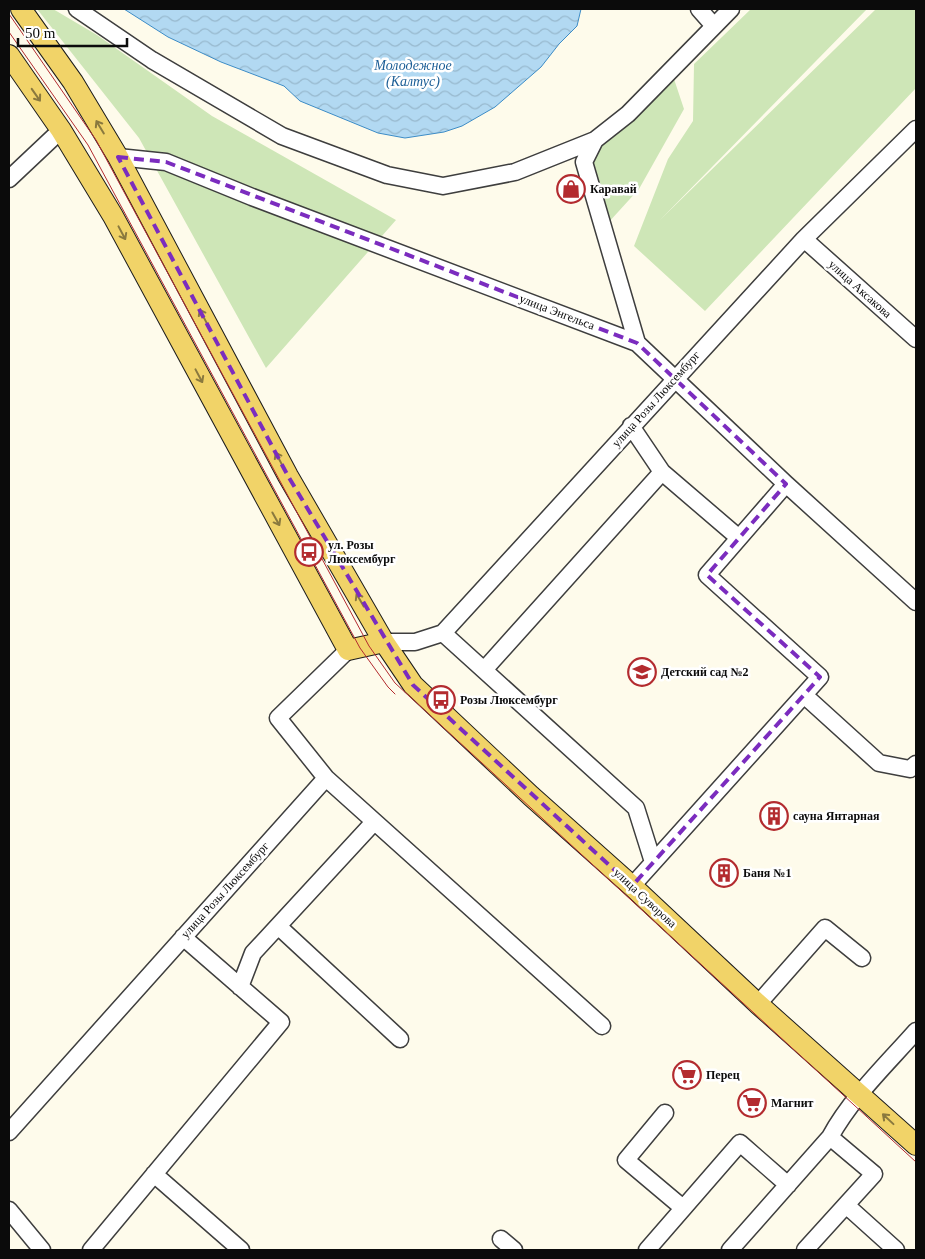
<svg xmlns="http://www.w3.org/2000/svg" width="925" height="1259" viewBox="0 0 925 1259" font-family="'Times New Roman',serif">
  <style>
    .green { fill: #cee6b7 }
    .water { fill: url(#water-waves); stroke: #3d8cc6 }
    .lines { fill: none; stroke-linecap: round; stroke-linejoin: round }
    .minor-casing { stroke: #3e3e3e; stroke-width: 19 }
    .major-casing { stroke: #1c1c1c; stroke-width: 22 }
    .minor { stroke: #fff; stroke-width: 16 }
    .major { stroke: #f1d368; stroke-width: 20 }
    .tram { stroke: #b32b2f; stroke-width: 1 }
    .oneway { stroke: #8a793e }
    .marked { fill: none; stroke: #7b2cbf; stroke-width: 4; stroke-dasharray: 10 6; stroke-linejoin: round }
    .labels { text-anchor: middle; stroke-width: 5; stroke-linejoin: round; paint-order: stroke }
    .poi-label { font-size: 12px; font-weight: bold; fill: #0b0b0b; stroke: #fff; text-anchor: start }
    .street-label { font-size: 12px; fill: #0b0b0b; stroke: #fff }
    .water-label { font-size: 14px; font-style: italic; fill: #1c5e96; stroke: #fff }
  </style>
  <defs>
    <pattern id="water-waves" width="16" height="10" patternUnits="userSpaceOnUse" patternTransform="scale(1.25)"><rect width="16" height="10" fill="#b2d9f2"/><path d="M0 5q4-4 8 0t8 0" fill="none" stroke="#98b9ce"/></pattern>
  </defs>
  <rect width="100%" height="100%" fill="#fefbeb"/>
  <!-- green -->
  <path class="green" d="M37 9H53L97 35 212 116 396 220 266 368 139 138Z
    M751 9H867L660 220 876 9H916V88L705 311 634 246 668 159 693 121 694 64Z
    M673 76 684 109 639 189 608 223 593 168 597 139Z"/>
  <!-- water -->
  <path class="water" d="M124 9H581L577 26 559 44 541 67 495 107 462 126 444 132 405 138 378 133 300 101 284 86 221 62 168 37Z"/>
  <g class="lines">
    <defs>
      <path id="minor" d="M77 9 152 60 282 136 387 175 443 186 515 172 595 140
        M699 9 714 26
        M118 157 166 162 252 197 637 343 786 484 916 602
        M9 179 61 130
        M804 239 916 339
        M637 343 584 162 595 140 628 114 731 9
        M662 472 739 538
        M443 633 636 808 653 862
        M384 642H415L443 633 804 239 916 129
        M348 650 278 718 326 778 602 1026
        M484 670 662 472 631 426
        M804 695 879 763 910 769 916 764
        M632 886 820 677 707 575 786 484
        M278 926 400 1039
        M240 987 253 953 374 822
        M758 1004 825 928 862 958
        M665 1113 626 1160 683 1208
        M9 1132 326 778
        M154 1174 241 1250
        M846 1205 896 1250
        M9 1210 42 1250
        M501 1239 514 1250
        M91 1250 281 1022 183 937
        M647 1250 740 1143 788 1185
        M730 1250 830 1137C852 1097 886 1065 916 1031
        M805 1250 874 1174 830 1137"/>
      <path id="major" d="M21 9 73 82 118 157 288 476 384 642 413 685 531 796 632 886 758 1004 916 1145
        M9 55 61 130 113 216 348 650 384 642"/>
    </defs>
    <!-- minor casing -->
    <use href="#minor" class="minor-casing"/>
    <!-- major casing -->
    <use href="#major" class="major-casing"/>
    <!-- minor -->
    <use href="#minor" class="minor"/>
    <!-- major -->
    <use href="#major" class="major"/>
    <!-- tram -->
    <path class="tram" d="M9 14 96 140 369 646 395 683 916 1162
      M9 32 88 145 360 648 388 687 395 694"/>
  </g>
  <!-- one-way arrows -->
  <defs><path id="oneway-shaft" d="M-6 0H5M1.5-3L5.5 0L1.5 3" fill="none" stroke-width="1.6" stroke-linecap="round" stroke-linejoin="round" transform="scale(1.25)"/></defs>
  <g class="oneway">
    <use href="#oneway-shaft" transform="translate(36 95) rotate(55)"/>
    <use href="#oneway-shaft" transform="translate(100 127) rotate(-121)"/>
    <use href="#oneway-shaft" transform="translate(122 233) rotate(62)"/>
    <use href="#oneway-shaft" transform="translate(203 316) rotate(-118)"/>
    <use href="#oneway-shaft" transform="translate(199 376) rotate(62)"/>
    <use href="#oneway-shaft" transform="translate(279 459) rotate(-118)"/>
    <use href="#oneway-shaft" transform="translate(276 519) rotate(61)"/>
    <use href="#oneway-shaft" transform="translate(360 600) rotate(-120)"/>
    <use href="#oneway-shaft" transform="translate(888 1119) rotate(-137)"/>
  </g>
  <!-- marked area -->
  <path class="marked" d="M118 157 166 162 637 343 786 484 707 575 820 677 632 886 413 685 288 476Z"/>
  <!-- icons -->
  <defs>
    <symbol id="shop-ring" viewBox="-11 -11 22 22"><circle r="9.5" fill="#fff" stroke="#b32b2f" stroke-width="1.5"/><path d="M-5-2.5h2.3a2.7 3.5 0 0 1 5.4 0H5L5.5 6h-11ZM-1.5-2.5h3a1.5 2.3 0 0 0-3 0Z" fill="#b32b2f"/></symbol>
    <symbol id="bus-ring" viewBox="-11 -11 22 22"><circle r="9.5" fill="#fff" stroke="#b32b2f" stroke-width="1.5"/><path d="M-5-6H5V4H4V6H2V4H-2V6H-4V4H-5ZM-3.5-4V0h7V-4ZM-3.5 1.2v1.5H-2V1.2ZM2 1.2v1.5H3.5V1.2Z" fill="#b32b2f"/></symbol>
    <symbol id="school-ring" viewBox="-11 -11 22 22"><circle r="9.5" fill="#fff" stroke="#b32b2f" stroke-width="1.5"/><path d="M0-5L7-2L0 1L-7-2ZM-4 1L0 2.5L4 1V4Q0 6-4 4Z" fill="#b32b2f"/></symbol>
    <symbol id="building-ring" viewBox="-11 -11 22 22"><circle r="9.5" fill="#fff" stroke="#b32b2f" stroke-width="1.5"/><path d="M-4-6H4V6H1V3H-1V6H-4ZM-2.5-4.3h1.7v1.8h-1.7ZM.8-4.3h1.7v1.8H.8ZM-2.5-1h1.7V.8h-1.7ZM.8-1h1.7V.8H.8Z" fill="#b32b2f"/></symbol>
    <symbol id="supermarket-ring" viewBox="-11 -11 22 22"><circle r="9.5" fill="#fff" stroke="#b32b2f" stroke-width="1.5"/><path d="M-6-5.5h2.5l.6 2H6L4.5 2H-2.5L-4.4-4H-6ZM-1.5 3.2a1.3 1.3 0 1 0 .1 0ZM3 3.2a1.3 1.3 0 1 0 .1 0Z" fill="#b32b2f"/></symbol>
  </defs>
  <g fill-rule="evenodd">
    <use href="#shop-ring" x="555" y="173" width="32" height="32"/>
    <use href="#bus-ring" x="293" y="536" width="32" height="32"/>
    <use href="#school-ring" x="626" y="656" width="32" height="32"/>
    <use href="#bus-ring" x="425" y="684" width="32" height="32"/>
    <use href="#building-ring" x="758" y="800" width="32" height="32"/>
    <use href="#building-ring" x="708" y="857" width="32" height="32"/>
    <use href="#supermarket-ring" x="671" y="1059" width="32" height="32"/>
    <use href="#supermarket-ring" x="736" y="1087" width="32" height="32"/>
  </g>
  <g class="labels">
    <!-- poi labels -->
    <g class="poi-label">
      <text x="590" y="193">Каравай</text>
      <text x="328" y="549">ул. Розы<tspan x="328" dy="14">Люксембург</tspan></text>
      <text x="661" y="676">Детский сад №2</text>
      <text x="460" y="704">Розы Люксембург</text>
      <text x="793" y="820">сауна Янтарная</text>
      <text x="743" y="877">Баня №1</text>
      <text x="706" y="1079">Перец</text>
      <text x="771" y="1107">Магнит</text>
    </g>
    <!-- street labels -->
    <g class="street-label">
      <text transform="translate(860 289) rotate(42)" y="4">улица Аксакова</text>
      <text transform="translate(557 312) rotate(21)" y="4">улица Энгельса</text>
      <text transform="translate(656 399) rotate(-48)" y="4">улица Розы Люксембург</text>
      <text transform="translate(225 890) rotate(-48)" y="4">улица Розы Люксембург</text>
      <text transform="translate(645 898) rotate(43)" y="4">улица Суворова</text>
    </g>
    <!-- water labels -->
    <g class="water-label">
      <text x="413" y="70">Молодежное<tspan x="413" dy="16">(Калтус)</tspan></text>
    </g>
  </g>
  <!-- border -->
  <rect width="925" height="1259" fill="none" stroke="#0b0b0b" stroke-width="20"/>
  <!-- scale -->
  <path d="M18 38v8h109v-8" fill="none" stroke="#0b0b0b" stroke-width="2.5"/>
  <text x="25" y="38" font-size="15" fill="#0b0b0b" stroke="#ffffff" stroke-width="4" paint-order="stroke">50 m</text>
</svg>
